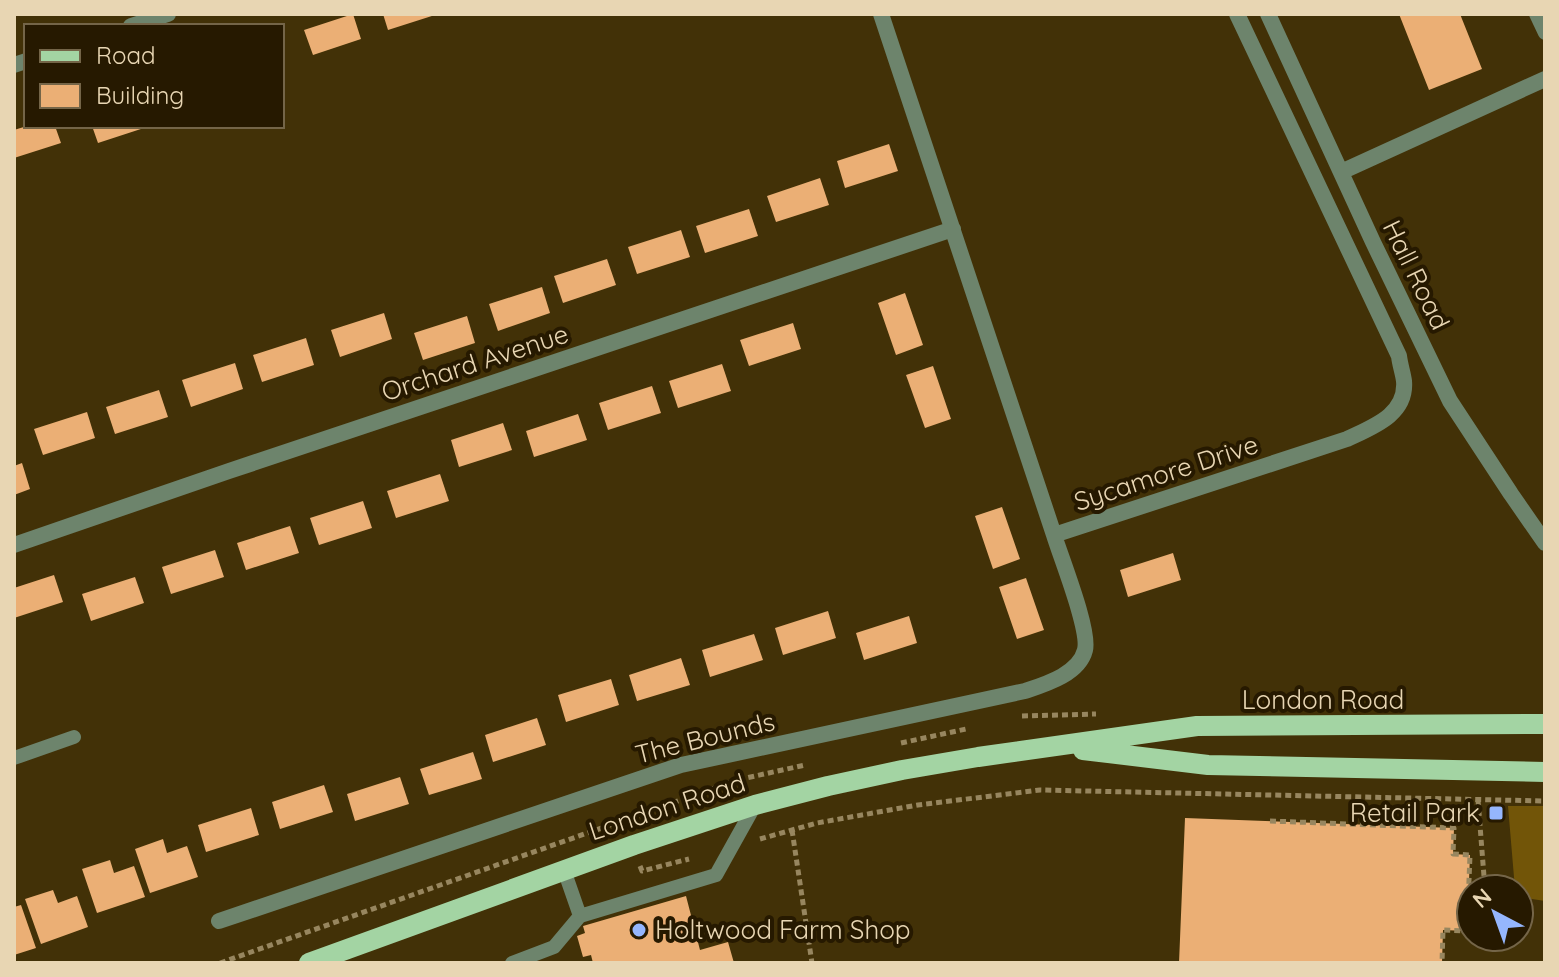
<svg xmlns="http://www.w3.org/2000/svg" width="1559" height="977" viewBox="0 0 1559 977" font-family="Quicksand,sans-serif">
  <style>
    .green { fill: #725508 }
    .building { fill: #ebaf75 }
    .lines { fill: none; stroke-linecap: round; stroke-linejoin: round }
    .path { stroke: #97865f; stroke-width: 5; stroke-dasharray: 6 4; stroke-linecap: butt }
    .lane { stroke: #6d846c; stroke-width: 14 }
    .street { stroke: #6d846c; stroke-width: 16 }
    .primary { stroke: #a3d4a3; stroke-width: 20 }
    .poi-dot { fill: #95b6fd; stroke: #261900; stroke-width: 3 }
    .labels { text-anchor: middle; stroke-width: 8; stroke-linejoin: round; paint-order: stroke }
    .street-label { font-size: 26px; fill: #e8d6b3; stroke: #261900 }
    .poi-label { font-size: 26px; fill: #e8d6b3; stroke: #261900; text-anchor: end }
  </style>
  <rect width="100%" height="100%" fill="#423107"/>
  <!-- green -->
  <path class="green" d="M1508 806H1545V901L1519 897V889H1515Z"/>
  <!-- building -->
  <path class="building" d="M353 14 361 39 313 55 304 30Z
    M383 14H435V15L388 30Z
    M1399 14H1460L1482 69 1429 90Z
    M27 126H55L61 143 14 158V130Z
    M92 126H147V127L98 143Z
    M889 144 898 171 845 188 837 161Z
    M820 178 829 205 776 222 767 196Z
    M749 209 758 236 705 253 696 226Z
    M681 230 690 257 637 274 628 247Z
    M607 259 616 285 563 303 554 276Z
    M542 287 550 313 498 331 489 304Z
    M905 293 923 345 896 355 878 303Z
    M384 313 392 339 340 357 331 330Z
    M467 316 475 343 423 360 414 333Z
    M793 323 801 349 749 366 740 340Z
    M306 338 314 365 262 382 253 355Z
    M235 363 243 389 191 407 182 380Z
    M722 364 731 391 678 408 669 381Z
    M933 366 951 419 925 428 906 375Z
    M652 386 661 413 608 430 599 403Z
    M159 390 168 417 115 434 106 407Z
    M87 412 95 438 43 455 34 429Z
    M578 414 587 440 534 457 526 431Z
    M503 423 512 450 459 467 451 440Z
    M22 463 30 489 14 495V466Z
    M440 474 449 501 396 518 387 491Z
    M363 501 372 528 319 545 310 518Z
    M1002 507 1020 559 993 569 975 516Z
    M290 526 299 553 246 570 237 543Z
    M215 550 224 577 171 594 162 567Z
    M1173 553 1181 580 1128 597 1120 570Z
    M54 575 63 602 14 618V588Z
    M135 577 144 603 91 621 82 594Z
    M1026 578 1044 630 1017 639 999 587Z
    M828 611 836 638 783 655 775 628Z
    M909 616 917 643 864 660 856 633Z
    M754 634 763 660 710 677 702 650Z
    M681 658 690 685 637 701 629 675Z
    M611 679 619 705 566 722 558 695Z
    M537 718 546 745 493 762 485 735Z
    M473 752 482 779 429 795 420 769Z
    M400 777 409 804 355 821 347 794Z
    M324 785 333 812 280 829 272 802Z
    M251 808 259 835 206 852 198 825Z
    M1185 818 1454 828 1453 854 1470 855 1467 931 1443 930 1442 963H1179Z
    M163 839 167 853 187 846 198 877 150 893 135 849Z
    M110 860 114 873 134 866 145 897 97 913 82 869Z
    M53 890 58 903 77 896 88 927 41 944 25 899Z
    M686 896 700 950 728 942 734 963H593L591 955 583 957 577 936 585 933 583 926Z
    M21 905 36 948 14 955V907Z"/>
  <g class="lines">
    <!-- path -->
    <path class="path" d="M1022 716 1096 714
      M901 743 966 729
      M1478 800 1485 889
      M1270 821 1454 828 1453 854 1470 855 1467 931 1443 930 1442 963
      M792 830 812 963
      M760 839 817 823 918 805 1040 790 1545 801
      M640 866 642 871 689 859
      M220 963 737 780 805 765"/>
    <!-- lane -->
    <path class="lane" d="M1536 14 1545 33
      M14 758 74 737
      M564 870 580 916
      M512 963 554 947 580 916 716 875 755 805"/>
    <!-- street -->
    <path class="street" d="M881 14 1054 535 1347 439C1372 427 1407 415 1404 381 1403 373 1400 365 1399 356L1237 14
      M1268 14 1373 242 1450 401 1511 494 1545 543
      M131 26 168 14
      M14 65 26 61
      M1341 172 1545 79
      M14 545 229 471 953 229
      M219 921 681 765 1025 691C1046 684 1079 674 1085 650 1090 630 1061 558 1054 535"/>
    <!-- primary -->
    <path class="primary" d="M1083 750 1208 765 1545 772
      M309 963 634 845 755 805 828 786 902 770 978 757 1197 726 1545 724"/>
  </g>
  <!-- markers -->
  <g class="poi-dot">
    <rect x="1488" y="805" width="16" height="16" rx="4"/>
    <circle cx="639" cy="930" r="8"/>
  </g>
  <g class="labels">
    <!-- street labels -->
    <g class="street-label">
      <text transform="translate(1416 275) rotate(64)" y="9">Hall Road</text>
      <text transform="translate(475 363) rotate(-18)" y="9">Orchard Avenue</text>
      <text transform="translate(1166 473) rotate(-18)" y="9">Sycamore Drive</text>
      <text x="1323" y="709">London Road</text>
      <text transform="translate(705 738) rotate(-14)" y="9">The Bounds</text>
      <text transform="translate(667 807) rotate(-18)" y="9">London Road</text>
    </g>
    <!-- poi labels -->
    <g class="poi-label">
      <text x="1480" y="822">Retail Park</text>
      <text x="655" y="939" text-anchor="start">Holtwood Farm Shop</text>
    </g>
  </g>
  <!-- border -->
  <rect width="1559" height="977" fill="none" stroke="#e8d6b3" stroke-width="32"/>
  <!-- legend -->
  <rect x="24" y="24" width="260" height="104" fill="#261900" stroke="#746548" stroke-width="2"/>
  <rect x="40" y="50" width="40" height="12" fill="#a3d4a3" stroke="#746548" stroke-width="2"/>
  <text x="96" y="64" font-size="24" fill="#e8d6b3">Road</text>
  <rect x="40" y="84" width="40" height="24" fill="#ebaf75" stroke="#746548" stroke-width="2"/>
  <text x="96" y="104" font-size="24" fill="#e8d6b3">Building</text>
  <!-- north arrow -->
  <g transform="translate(1495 913) rotate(319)"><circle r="38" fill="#261900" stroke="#746548" stroke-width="2"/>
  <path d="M0-6L14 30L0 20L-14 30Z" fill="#95b6fd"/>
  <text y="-12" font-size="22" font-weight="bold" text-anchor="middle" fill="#e8d6b3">N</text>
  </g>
</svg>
